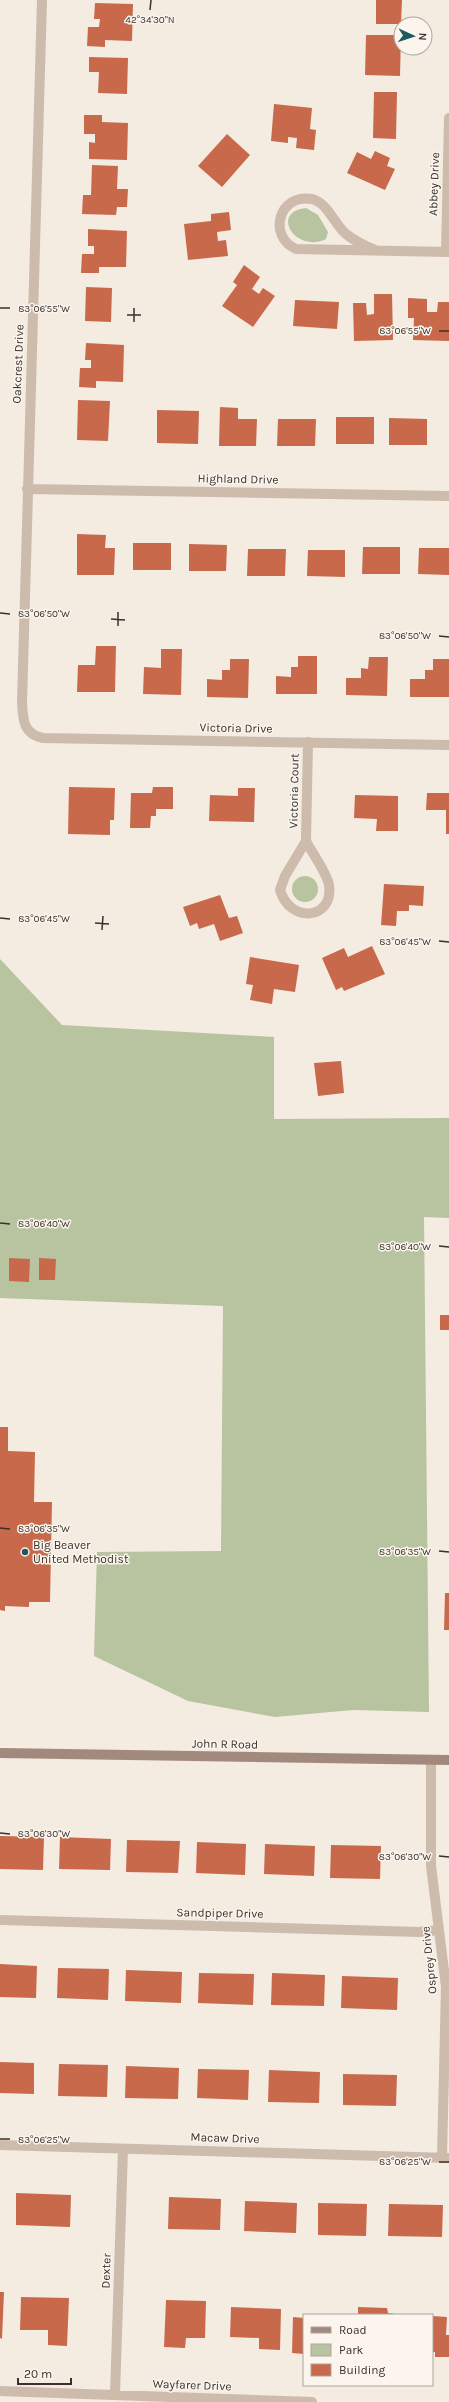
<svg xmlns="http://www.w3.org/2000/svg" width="449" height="2402" viewBox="0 0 449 2402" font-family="Karla,sans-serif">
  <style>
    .green { fill: #b8c4a0 }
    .building { fill: #c8694b }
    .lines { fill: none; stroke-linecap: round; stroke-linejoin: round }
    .street { stroke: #cdbbac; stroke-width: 10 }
    .secondary { stroke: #a18a7d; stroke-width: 10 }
    .ticks { fill: none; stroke: #3b302b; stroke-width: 1.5 }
    .poi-dot { fill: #1f5a5e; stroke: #fbf5ee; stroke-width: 1.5 }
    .labels { text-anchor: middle; stroke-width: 3; stroke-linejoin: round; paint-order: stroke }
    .street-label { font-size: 12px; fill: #3b302b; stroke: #fbf5ee }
    .poi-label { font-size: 12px; fill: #3b302b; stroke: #fbf5ee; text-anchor: start }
    .ticks-label { font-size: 10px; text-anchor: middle; fill: #3b302b; stroke: #fbf5ee; stroke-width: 3; stroke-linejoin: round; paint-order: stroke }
  </style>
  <rect width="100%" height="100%" fill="#f4ebe1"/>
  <!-- green -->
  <path class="green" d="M306 208 318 215 328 232 326 239C296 254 269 212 306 208Z
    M292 889a13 13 0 1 1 26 0a13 13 0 1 1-26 0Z
    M0 959 62 1025 274 1037V1119L449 1118V1218L424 1217 429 1712 353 1710 275 1717 188 1701 94 1656 97 1552 221 1551 223 1306 0 1298Z"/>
  <!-- building -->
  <path class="building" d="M376 0H402L401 24H376Z
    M95 3 133 4 132 41 105 40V47L87 46 88 27H99L100 19H94Z
    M366 35H401L400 76 365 75Z
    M89 57 128 58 127 94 98 93 99 72H89Z
    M374 92H397L396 139 373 138Z
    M274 104 312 108 310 129 316 130 314 150 296 148 297 138 288 137V143L271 141Z
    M84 115H102V122L128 123 127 160 89 159V142L95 143V134H84Z
    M227 134 250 155 222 187 198 166Z
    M375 151 390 158 387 166 395 169 385 190 347 173 357 152 371 159Z
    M92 165 118 166 117 189H128L127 207H117L116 215 82 214 83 195H91Z
    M229 212 231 230 217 232 218 241 226 240 228 256 188 260 184 224 211 221V214Z
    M88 229 127 231 126 267H99V273H81L82 254H94V246H88Z
    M244 265 260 277 252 289 259 294 263 288 275 296 253 327 222 306 237 285 233 282Z
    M86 287 112 288 111 322 85 321Z
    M374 294H392L393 340 354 341 353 303H366L367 315 374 314Z
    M408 298 427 299V312H437L438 302H449V341L413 340 414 318H408Z
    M295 300 339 302 337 329 293 326Z
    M86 343 124 345 123 382 96 381V388L79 387 80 368H91V360H85Z
    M78 400 110 401 108 441 77 440Z
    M220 407 238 408V419H257L256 446H219Z
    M157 410 199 411 198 444 157 443Z
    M336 417H374V444H336Z
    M389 418 427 419V445H389Z
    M278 419H316L315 446H277Z
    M77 534 106 535 105 548H115L114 575H77Z
    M133 543H171V570H133Z
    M189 544 227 545 226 571H189Z
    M363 547H400V574H362Z
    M419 548H449V575L418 574Z
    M248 549H286L285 576H247Z
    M308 550H345V577L307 576Z
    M96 646H116L115 692H77L78 665H95Z
    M161 649H182L181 695 143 694 144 667 161 668Z
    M298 656H317V694H276V676L291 677V667H298Z
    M369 657H388L387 696 346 695V678H361V668L368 669Z
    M230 659H249L248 698 207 697V679L222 680V670H230Z
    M433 659H449V697H410V679H425V670H433Z
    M69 787 115 788 114 820H110V835L68 834Z
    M153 787H173V809H156V816H151L150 828H130L131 793H152Z
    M238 788H255L254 822 209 821 210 795 238 796Z
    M427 793H449V834H446V810H426Z
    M355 795 398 796V831H376L377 819 354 818Z
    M384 884 424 886 423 906 409 905V911H397L396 926 381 925Z
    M220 895 229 918 237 916 243 933 220 941 214 924 199 929 197 923 190 926 183 907Z
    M372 946 385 974 344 991 342 987 336 990 322 958 344 948 348 957Z
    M250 957 299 965 295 992 274 989 272 1004 250 1000 253 985 246 984Z
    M341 1061 344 1093 318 1096 314 1063Z
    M9 1258 30 1259 29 1282 9 1281Z
    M39 1258 56 1259 55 1280H39Z
    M440 1315H449V1330H440Z
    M0 1427H8V1451L35 1452 34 1502H52L50 1602H29V1607L5 1606V1611L0 1610Z
    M445 1593H449V1630H444Z
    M0 1836 44 1837 43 1870 0 1869Z
    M60 1837 111 1839 110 1870 59 1869Z
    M127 1840 180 1841 178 1873 126 1872Z
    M197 1842 246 1844 245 1875 196 1873Z
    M265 1844 315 1846 314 1876 264 1874Z
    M331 1845 381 1846 380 1879 330 1878Z
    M0 1964 37 1966 36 1998 0 1997Z
    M58 1968 109 1969 108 2000 57 1998Z
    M126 1970 182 1972 181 2003 125 2001Z
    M199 1973 254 1974 253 2005 198 2003Z
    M272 1973 325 1975 324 2006 271 2005Z
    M342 1976 398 1978 397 2010 341 2008Z
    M0 2062 34 2063V2094L0 2093Z
    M59 2064 108 2065 107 2097 58 2096Z
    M126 2066 179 2068 178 2099 125 2098Z
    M198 2069 249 2070 248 2100 197 2098Z
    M269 2070 320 2072 319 2103 268 2102Z
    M343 2074 397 2075 396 2106 343 2105Z
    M16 2193 71 2195 70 2227 16 2225Z
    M169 2197 221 2199 220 2230 168 2229Z
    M245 2201 297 2203 296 2233 244 2231Z
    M318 2203 367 2204 366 2236 318 2235Z
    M389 2204 443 2205 442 2237 388 2236Z
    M0 2292H4L2 2339 0 2338Z
    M21 2297 69 2298 67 2346 48 2345V2330H20Z
    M166 2300 206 2301 205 2338H186L185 2348 164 2347Z
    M231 2307 281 2309 280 2350 259 2349V2338L230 2337Z
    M358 2307 387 2308 388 2313 402 2315H358Z
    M432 2316 447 2317 446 2335H449V2357H435V2352H432Z
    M293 2317 304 2318V2354L292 2353Z"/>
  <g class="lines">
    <!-- street -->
    <path class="street" d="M42 0 22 702C23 720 23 734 43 738L449 745
      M375 250C365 246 355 241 346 234 334 224 328 203 312 199 279 193 267 236 296 249L449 252
      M446 252 449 118
      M27 489 449 496
      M306 841C312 853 327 873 329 885 334 920 290 924 280 890L285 876 306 841 308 742
      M431 1760V1866L446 1987 442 2157
      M0 1920 419 1932 439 1930
      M0 2145 449 2158
      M0 2391 312 2402
      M115 2395 123 2149"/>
    <!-- secondary -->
    <path class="secondary" d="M0 1753 449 1760"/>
  </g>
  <!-- ticks -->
  <path class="ticks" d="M150 10 151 0M0 308H10M127 315H141M134 322V308M439 331H449M0 613 10 614M111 619 125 620M118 626V612M439 636 449 637M0 918 10 919M95 923 109 924M102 930 103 916M439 941 449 942M0 1223 10 1224M439 1246 449 1247M0 1528 10 1529M439 1551 449 1552M0 1833 10 1834M439 1856 449 1857M0 2139H10M439 2162H449"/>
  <!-- markers -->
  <circle class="poi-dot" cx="25" cy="1552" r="4"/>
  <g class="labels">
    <!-- street labels -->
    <g class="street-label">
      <text transform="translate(434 184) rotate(-88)" y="4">Abbey Drive</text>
      <text transform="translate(18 364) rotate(-88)" y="4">Oakcrest Drive</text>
      <text transform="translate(238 479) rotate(1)" y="4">Highland Drive</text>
      <text transform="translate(236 728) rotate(1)" y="4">Victoria Drive</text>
      <text transform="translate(294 791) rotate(-89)" y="4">Victoria Court</text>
      <text transform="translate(225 1744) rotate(1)" y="4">John R Road</text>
      <text transform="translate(220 1913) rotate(1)" y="4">Sandpiper Drive</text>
      <text transform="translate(429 1960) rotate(-96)" y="4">Osprey Drive</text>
      <text transform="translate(225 2138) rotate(2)" y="4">Macaw Drive</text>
      <text transform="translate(106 2271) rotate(-88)" y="4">Dexter</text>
      <text transform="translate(192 2385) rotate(2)" y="4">Wayfarer Drive</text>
    </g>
    <!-- poi labels -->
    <g class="poi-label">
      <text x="33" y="1549">Big Beaver<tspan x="33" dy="14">United Methodist</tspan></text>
    </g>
  </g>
  <g class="ticks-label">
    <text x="150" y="23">42°34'30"N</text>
    <text x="44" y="312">83°06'55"W</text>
    <text x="405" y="334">83°06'55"W</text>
    <text x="44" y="617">83°06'50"W</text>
    <text x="405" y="639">83°06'50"W</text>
    <text x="44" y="922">83°06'45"W</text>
    <text x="405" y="945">83°06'45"W</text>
    <text x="44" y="1227">83°06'40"W</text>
    <text x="405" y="1250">83°06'40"W</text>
    <text x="44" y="1532">83°06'35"W</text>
    <text x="405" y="1555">83°06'35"W</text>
    <text x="44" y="1837">83°06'30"W</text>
    <text x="405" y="1860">83°06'30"W</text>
    <text x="44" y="2143">83°06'25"W</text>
    <text x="405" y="2165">83°06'25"W</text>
  </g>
  <!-- legend -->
  <rect x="303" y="2314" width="130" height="72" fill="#fbf5ee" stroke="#aea6a0"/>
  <rect x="311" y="2327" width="20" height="6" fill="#a18a7d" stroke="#aea6a0"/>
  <text x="339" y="2334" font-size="12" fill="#3b302b">Road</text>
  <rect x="311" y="2344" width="20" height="12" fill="#b8c4a0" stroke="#aea6a0"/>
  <text x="339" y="2354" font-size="12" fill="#3b302b">Park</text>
  <rect x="311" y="2364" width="20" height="12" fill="#c8694b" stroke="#aea6a0"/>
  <text x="339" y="2374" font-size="12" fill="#3b302b">Building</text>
  <!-- north arrow -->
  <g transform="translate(413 36) rotate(93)"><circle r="19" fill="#fbf5ee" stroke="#aea6a0"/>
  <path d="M0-3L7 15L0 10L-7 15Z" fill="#1f5a5e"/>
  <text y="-6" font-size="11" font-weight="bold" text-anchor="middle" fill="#3b302b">N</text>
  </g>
  <!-- scale -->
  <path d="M18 2378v6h53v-6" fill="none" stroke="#3b302b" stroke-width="2"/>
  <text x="24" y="2378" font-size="12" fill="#3b302b" stroke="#fbf5ee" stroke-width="3" paint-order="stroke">20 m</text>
</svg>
